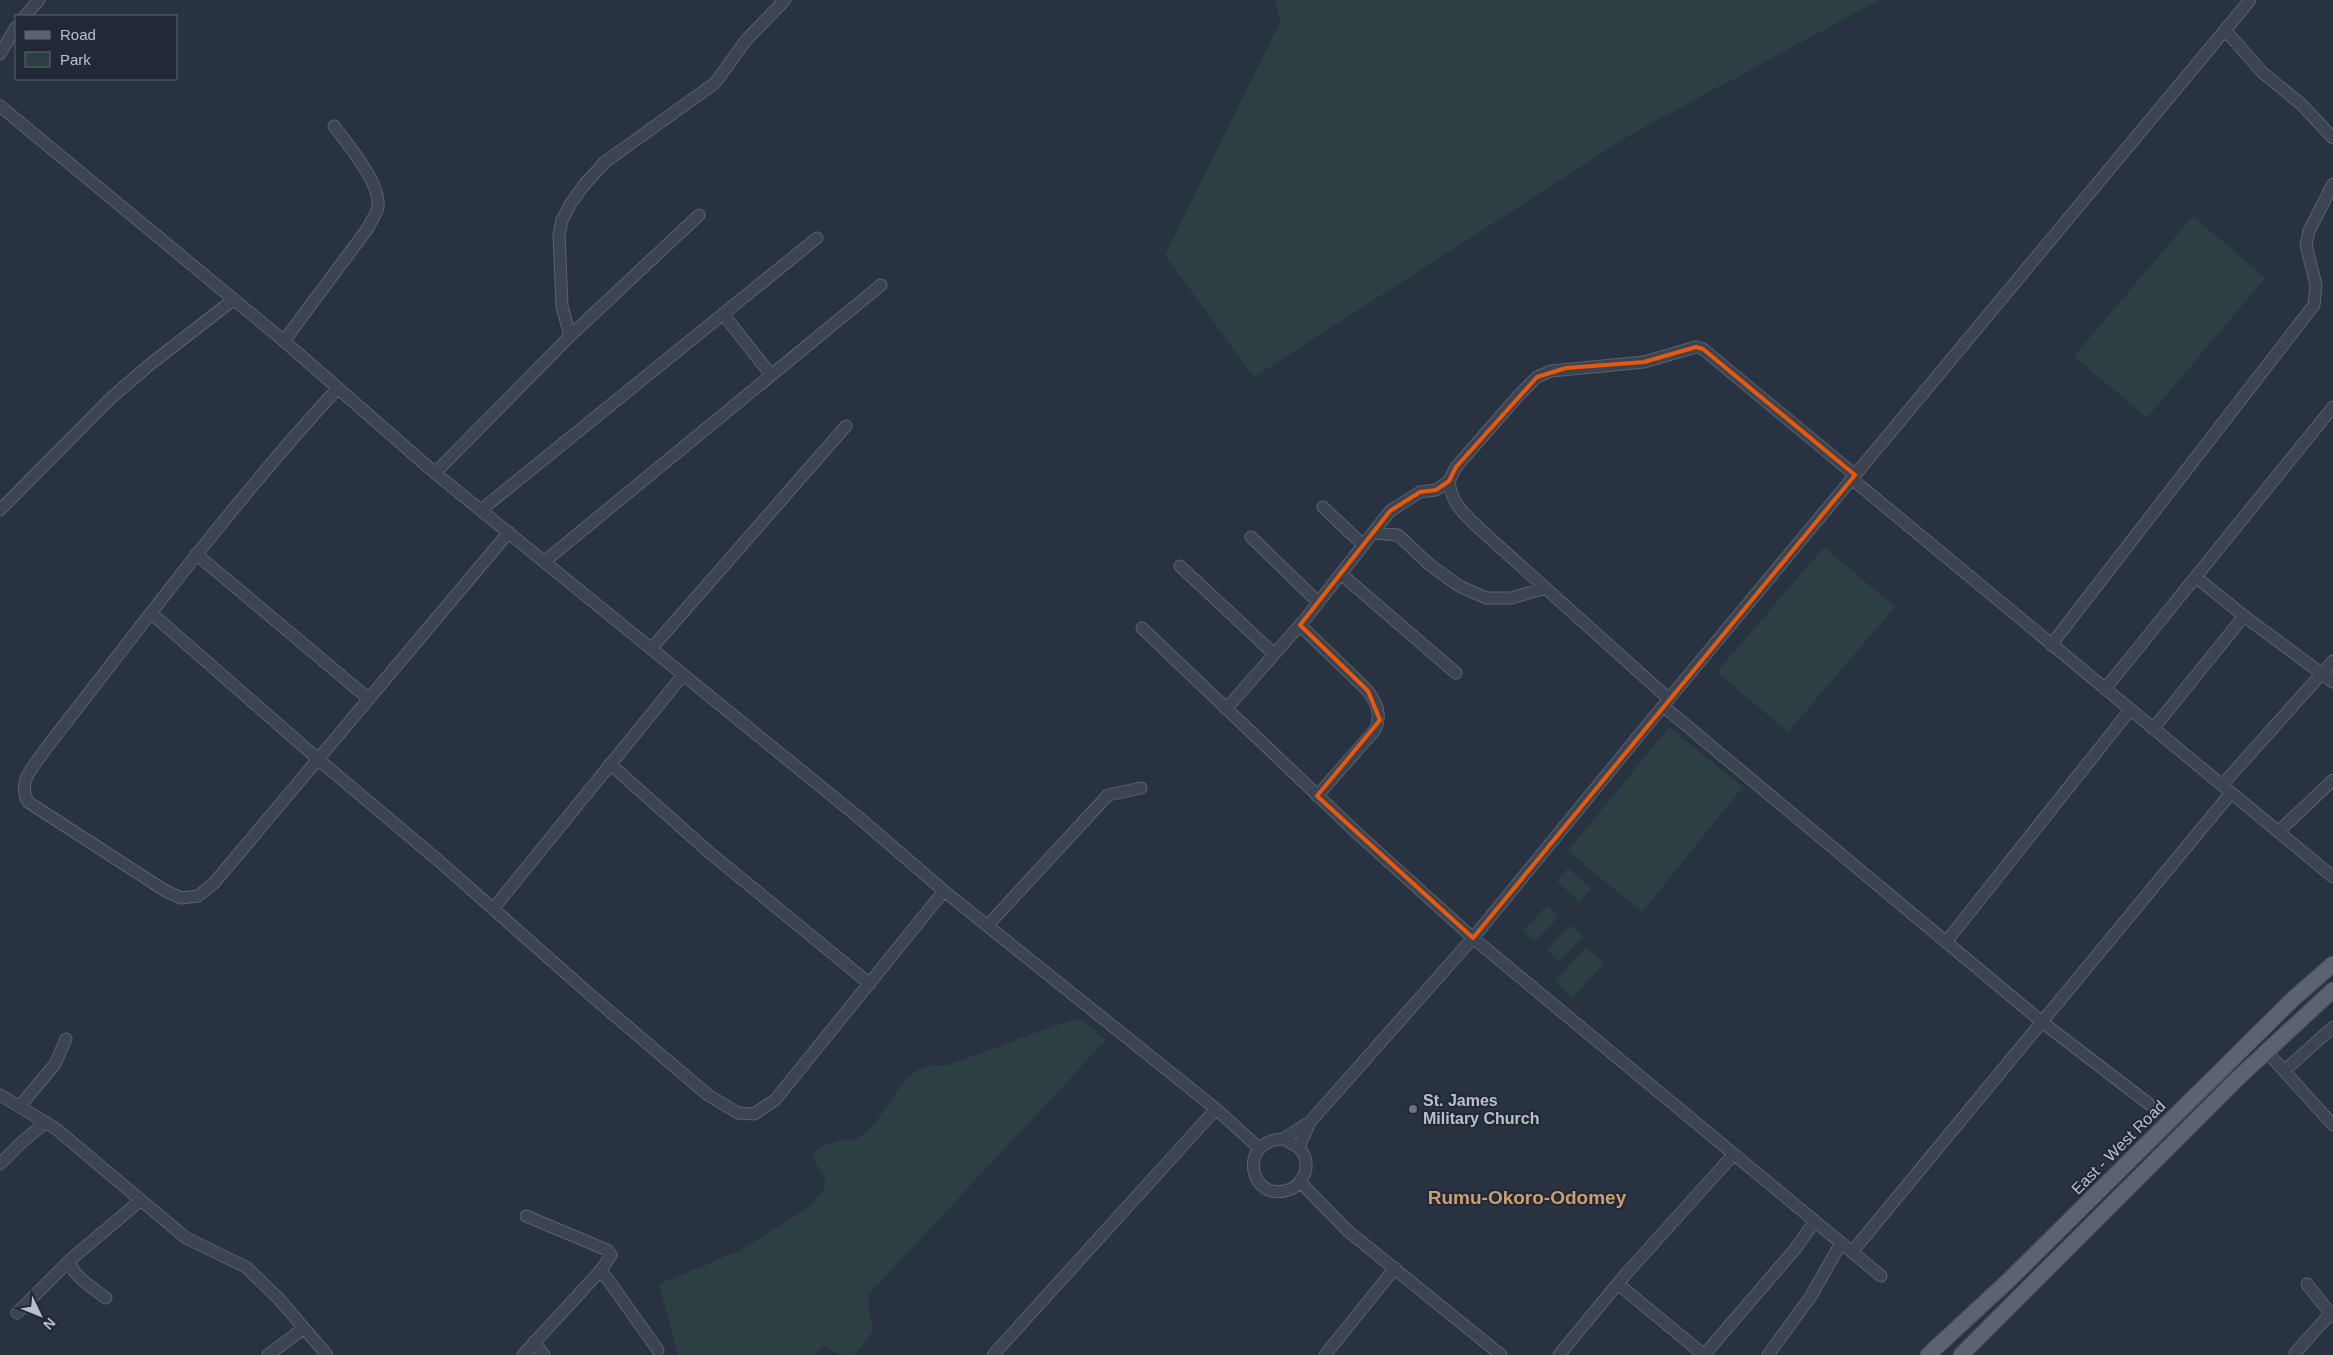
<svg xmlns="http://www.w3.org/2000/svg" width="2333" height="1355" viewBox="0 0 2333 1355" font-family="Arial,sans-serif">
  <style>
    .green { fill: #2c4043 }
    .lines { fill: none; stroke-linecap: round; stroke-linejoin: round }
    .minor-casing { stroke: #5b626e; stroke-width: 13 }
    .major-casing { stroke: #474d5a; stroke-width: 17 }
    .minor { stroke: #3d4451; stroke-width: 11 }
    .major { stroke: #5c6370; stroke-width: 15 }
    .marked { fill: none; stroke: #e8590c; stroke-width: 4; stroke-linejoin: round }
    .worship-dot { fill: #6b7280; stroke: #222936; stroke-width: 2 }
    .labels { text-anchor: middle; stroke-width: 4; stroke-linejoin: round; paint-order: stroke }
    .poi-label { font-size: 16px; font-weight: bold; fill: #bac0cb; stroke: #222936; text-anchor: start }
    .street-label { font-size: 16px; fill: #bac0cb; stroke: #222936 }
    .quarter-label { font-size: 19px; font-weight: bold; fill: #cd9e72; stroke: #222936 }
  </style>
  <rect width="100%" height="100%" fill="#293241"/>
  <!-- green -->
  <path class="green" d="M1274 0H1879L1630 135 1254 377 1165 255 1281 20Z
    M2193 216 2265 278 2147 418 2074 356Z
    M1824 547 1895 607 1788 732 1717 672Z
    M1669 727 1743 787 1642 912 1568 851Z
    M1568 868 1591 889 1579 902 1557 881Z
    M1547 905 1559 916 1535 942 1523 931Z
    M1571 925 1583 936 1559 962 1547 950Z
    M1586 947 1604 963 1573 998 1555 981Z
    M1080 1019 1106 1040 868 1295 870 1317 874 1329 855 1355H842L823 1346 814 1355H678L659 1284 739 1251 809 1207 823 1191 826 1179 819 1169 812 1155C822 1145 832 1141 846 1140 850 1139 855 1139 858 1138 884 1124 898 1074 927 1066 933 1065 940 1066 946 1066L1065 1022Z"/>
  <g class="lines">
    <defs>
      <path id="minor" d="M25 16 39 0
        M2225 30 2263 73 2301 104 2333 138
        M0 54 16 27
        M0 106 284 341 435 473 857 816 944 891 1216 1109 1259 1148
        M723 314 771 375
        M570 336 562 306 559 235 562 220 571 203 584 185 605 162 715 83 747 39 785 0
        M284 341 368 228C371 221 377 213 378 207 381 183 348 145 334 126
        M338 388C232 503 140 628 44 751 33 768 17 781 28 802L164 890 181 898 198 896 214 883 509 532
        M435 473 570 336 699 215
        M1852 479 2333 877
        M1449 481C1452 506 1465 514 1482 531L1669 699
        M1323 507 1363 545
        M0 510 111 398 148 366 233 300
        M481 510 817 238
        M1373 533 1398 535 1430 565 1459 586 1486 598H1511L1546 588
        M1251 537 1318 602
        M196 554 369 699
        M545 561 881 285
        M1180 566 1274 654
        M1341 574 1456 673
        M151 613 319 760 439 861 594 998 708 1095 738 1113 754 1114 775 1100 944 891
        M2244 616 2333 682
        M1300 625 1368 691C1377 704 1382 715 1375 730L1317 796
        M1142 628 1358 834 1473 938 1881 1276
        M2051 645 2314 305 2316 285 2306 245 2309 231 2333 184
        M651 649 846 426
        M2105 689 2333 407
        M1663 706 2042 1022 2149 1104
        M1226 709 1307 617 1390 511 1420 492 1436 490 1449 481 1456 467 1519 395 1537 377 1551 371 1644 362 1696 347 1703 349 1855 475
        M2153 729 2244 616 2197 578
        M610 764 710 853 870 984
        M2222 785 2333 661
        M2278 832 2333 780
        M493 909 683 675
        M988 925 1108 795 1141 788
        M1946 942 2130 710
        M2266 1051 2333 1125
        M2284 1071 2333 1027
        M0 1095 55 1128 186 1238 246 1267 279 1299 327 1355
        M20 1106 55 1064 66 1039
        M1283 1139 1310 1122 1473 938 1663 706 2250 0
        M1300 1148 1284 1139C1236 1140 1250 1203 1288 1190 1295 1188 1300 1183 1303 1177 1307 1171 1307 1162 1304 1155 1303 1152 1300 1151 1300 1148 1300 1141 1308 1129 1310 1122
        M0 1164 22 1142 46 1122
        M1300 1182 1348 1231 1501 1355
        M1852 1252 2231 793
        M601 1270 658 1350
        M1618 1284 1704 1355
        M2307 1284 2333 1317
        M106 1298C95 1289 70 1275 70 1260L141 1200
        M17 1313 70 1260
        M534 1342 544 1355
        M2295 1353 2330 1314
        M268 1355 303 1329
        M523 1355 601 1270 611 1255 607 1250 526 1216
        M993 1355 1216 1109
        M1325 1355 1395 1268
        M1559 1355 1625 1275 1734 1154
        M1704 1355 1796 1248 1815 1221
        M1768 1355 1811 1296 1841 1243"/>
      <path id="major" d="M1928 1355 2009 1280 2293 999 2333 964
        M1961 1355 2238 1078 2333 990"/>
    </defs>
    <!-- minor casing -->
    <use href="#minor" class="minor-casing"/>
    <!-- major casing -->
    <use href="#major" class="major-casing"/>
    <!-- minor -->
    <use href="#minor" class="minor"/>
    <!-- major -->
    <use href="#major" class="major"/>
  </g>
  <!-- marked area -->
  <path class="marked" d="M1696 347 1703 349 1855 475 1473 938 1317 796 1380 720 1368 691 1300 625 1390 511 1420 492 1436 490 1449 481 1456 467 1537 377 1566 368 1644 362Z"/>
  <!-- markers -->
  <circle class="worship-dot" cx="1413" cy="1109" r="5"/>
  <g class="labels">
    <!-- poi labels -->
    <g class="poi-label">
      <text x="1423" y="1106">St. James<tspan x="1423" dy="18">Military Church</tspan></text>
    </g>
    <!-- street labels -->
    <g class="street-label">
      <text transform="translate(2118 1147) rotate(-45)" y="6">East - West Road</text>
    </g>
    <!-- quarter labels -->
    <g class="quarter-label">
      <text x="1527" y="1204">Rumu-Okoro-Odomey</text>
    </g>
  </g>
  <!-- legend -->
  <rect x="15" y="15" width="162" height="65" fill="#222936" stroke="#5f6572"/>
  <rect x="25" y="31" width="25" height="8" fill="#5c6370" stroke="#5f6572"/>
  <text x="60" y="40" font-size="15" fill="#bac0cb">Road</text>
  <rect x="25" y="52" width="25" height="15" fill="#2c4043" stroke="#5f6572"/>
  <text x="60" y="65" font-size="15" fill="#bac0cb">Park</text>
  <!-- north arrow -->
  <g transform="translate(40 1315) rotate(133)" stroke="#222936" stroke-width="4" paint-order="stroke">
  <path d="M0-4L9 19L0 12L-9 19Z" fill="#bac0cb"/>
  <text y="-8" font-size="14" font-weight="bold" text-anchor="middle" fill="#bac0cb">N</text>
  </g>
</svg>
